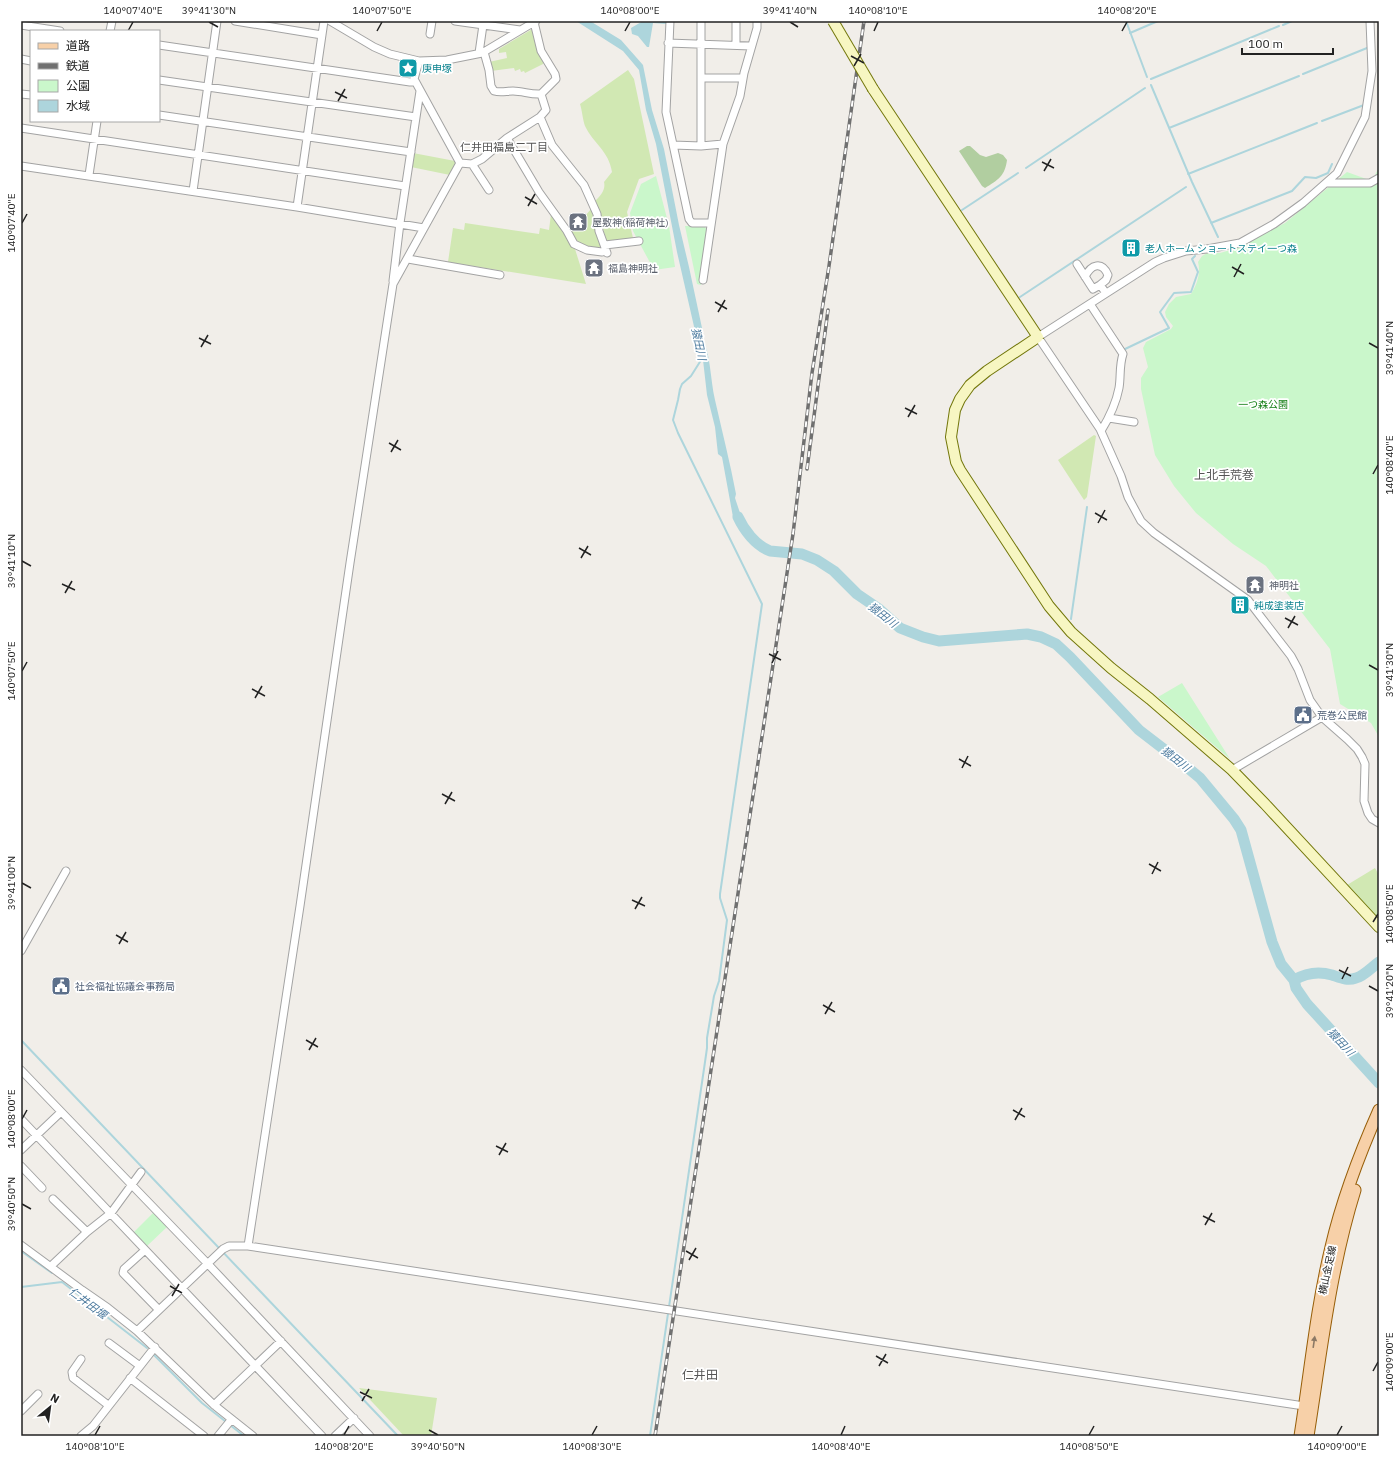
<svg xmlns="http://www.w3.org/2000/svg" width="1400" height="1457" viewBox="0 0 1400 1457" font-family="'IBM Plex Sans','Noto Sans JP',sans-serif">
  <style>
    .grass { fill: #d1e8b3 }
    .forest { fill: #b1cea0 }
    .park { fill: #caf7cb }
    .water { fill: #add5dc }
    .lines { fill: none; stroke-linecap: round; stroke-linejoin: round }
    .stream { stroke: #add5dc; stroke-width: 2 }
    .river { stroke: #add5dc; stroke-width: 11 }
    .street-casing { stroke: #a3a3a3; stroke-width: 9 }
    .secondary-casing { stroke: #73770b; stroke-width: 12 }
    .primary-casing { stroke: #975e08; stroke-width: 13 }
    .street { stroke: #fff; stroke-width: 7 }
    .secondary { stroke: #f7f6c2; stroke-width: 10 }
    .primary { stroke: #f7d0a8; stroke-width: 11 }
    .rail-casing { stroke: #707070; stroke-width: 3.5 }
    .rail { stroke: #fff; stroke-width: 2; stroke-dasharray: 6; stroke-linecap: butt }
    .secondary-bridge-casing { stroke: #73770b; stroke-width: 12; stroke-linecap: butt }
    .secondary-bridge { stroke: #f7f6c2; stroke-width: 10 }
    .oneway { fill: #8c7965 }
    .ticks { fill: none; stroke: #222; stroke-width: 1.5 }
    .labels { text-anchor: middle; stroke-width: 3.5; stroke-linejoin: round; paint-order: stroke }
    .culture-label { font-size: 10px; fill: #0d838f; stroke: #fff; text-anchor: start }
    .worship-label { font-size: 10px; fill: #5b616d; stroke: #fff; text-anchor: start }
    .park-label { font-size: 10px; fill: #127e13; stroke: #fff }
    .service-label { font-size: 10px; fill: #4e5e75; stroke: #fff; text-anchor: start }
    .street-label { font-size: 10px; fill: #222; stroke: #fff }
    .neighbourhood-label { font-size: 11px; fill: #555; stroke: #fff }
    .water-label { font-size: 11px; font-style: italic; fill: #4c7a9e; stroke: #fff }
    .quarter-label { font-size: 12px; fill: #555; stroke: #fff }
    .neatline { fill: none; stroke: #222; stroke-width: 1.5 }
    .ticks-label { font-size: 10px; text-anchor: middle; fill: #222 }
  </style>
  <rect width="100%" height="100%" fill="#f1eee9"/>
  <!-- grass -->
  <path class="grass" d="M534 28 545 61 543 64 525 73 524 71 521 72 520 69 515 71 514 68 491 71 489 62 507 58 506 52 499 53V49Z
    M628 70 634 79 654 174 639 179 627 212 633 238 607 243 595 201C600 196 606 190 604 182L612 172C609 151 593 143 585 126 583 121 582 110 580 104Z
    M413 153 455 161V167L450 175 411 167Z
    M591 209 603 247C597 250 582 248 577 243 574 240 572 234 570 231L580 222Z
    M551 214 565 232 575 249 586 284 448 262 453 228 464 230 465 223 539 234 540 228 549 230Z
    M1094 435 1096 436 1087 497 1084 500 1058 460Z
    M1375 868 1379 875V920L1347 885Z
    M359 1388 437 1398 431 1436H404Z"/>
  <!-- forest -->
  <path class="forest" d="M967 146H970L980 155 986 157 998 153 1003 155 1007 160C1005 176 998 180 985 188L982 186 959 151Z"/>
  <!-- park -->
  <path class="park" d="M1379 167V737L1371 723 1340 704 1330 649 1266 566 1233 544 1196 513 1174 486 1155 455 1141 389V378L1148 367 1143 348 1146 342 1171 329 1173 326 1166 317 1165 312 1169 304 1176 297 1191 294C1197 285 1201 273 1198 262L1202 256 1207 253H1220L1237 248 1285 223 1347 172 1372 181Z
    M656 176 669 226 675 267 654 270 633 231 630 213 641 184Z
    M685 226H704L708 231 701 285 697 284Z
    M1182 683 1230 759 1158 697Z
    M153 1213 167 1227 147 1246 133 1233Z"/>
  <!-- water -->
  <path class="water" d="M576 21H590L621 40 643 65 652 110 664 149 679 225 689 267 702 328 701 334C711 354 710 378 715 400 722 431 730 462 736 494L735 498 744 525 751 535 733 517 722 457 718 454 715 427 707 395 703 360 701 357 677 252 656 144 646 110 639 70 623 51Z
    M643 21H666V24L653 23 649 47H647L638 36 632 34 631 28Z"/>
  <g class="lines">
    <!-- stream -->
    <path class="stream" d="M1126 21 1147 77
      M1283 25 1292 21
      M1130 33 1158 21
      M1303 74 1367 48
      M1151 79 1279 26
      M1151 85 1192 182 1218 237
      M1322 121 1364 105
      M1169 128 1299 76
      M1026 168 1145 88
      M1188 174 1317 123
      M962 210 1018 173
      M1211 223 1292 191 1305 177 1316 178 1328 173 1332 164
      M1020 297 1186 187
      M1123 350 1169 328 1160 312 1174 293 1191 292 1198 272 1192 259 1195 256
      M1071 619 1087 507
      M1056 644 1058 643
      M21 1040 398 1436
      M21 1251 52 1273
      M21 1287 62 1282 147 1348
      M153 1354 202 1403 244 1436
      M650 1436 705 1062 707 1048V1038L714 996 719 981 727 920 720 898V894L762 604 678 433 673 420 678 400 680 389 682 384 691 376 703 357"/>
    <!-- river -->
    <path class="river" d="M738 517C744 530 755 545 770 551L802 554 817 560 834 571 857 594 879 609 900 628 923 637 939 641 1027 634 1041 637 1056 644 1070 657 1139 730 1182 763 1200 778 1234 819 1241 830 1272 942 1281 964 1294 980 1296 988 1307 1004 1379 1083
      M1294 980C1306 973 1319 971 1332 975 1341 978 1347 981 1356 978 1364 976 1372 967 1379 962"/>
    <defs>
      <path id="street" d="M235 21 322 35
        M330 21 374 47 390 54 419 61 447 60 482 53 536 21
        M455 21 520 30
        M670 21 666 112 689 219 692 223H711
        M736 21V45
        M1370 21 1372 71 1365 117 1337 173 1303 203 1274 224 1240 243 1207 249 1186 251 1164 258 1155 262 1038 337 1100 429 1121 476 1128 497 1141 521 1154 533 1248 600 1254 608 1291 656 1298 669 1310 700 1322 717 1347 739 1357 749 1362 757 1365 764 1364 801 1368 813 1372 819 1379 823
        M21 25 60 31
        M110 31 112 21
        M430 34 432 21
        M668 43 751 46
        M159 45 410 82H415
        M484 52 489 70 491 86 494 91C501 93 506 91 513 91 523 91 531 95 541 94
        M479 53 483 25
        M21 59 31 61
        M701 78H743
        M159 80 416 117
        M21 94 31 95
        M159 115 411 152
        M540 117 552 145 584 185 597 214 599 231 607 253
        M21 128 405 186
        M507 138 539 192 567 231 574 244 587 250 602 252 606 250
        M673 145 701 146 723 144
        M701 146V21
        M460 163 472 164 482 159 507 138 540 117 546 110 541 94 556 79 555 74 541 51 534 22
        M472 164 489 190
        M21 166 297 207 424 228
        M89 175 97 121
        M1328 183H1370L1379 178
        M193 191 217 21
        M297 207 324 21
        M605 245 639 241
        M408 259 500 275
        M1077 264 1093 289 1100 285 1106 293
        M1085 277C1091 264 1102 261 1108 275L1106 280 1100 285
        M703 280 723 144 740 96 744 73 757 28V21
        M393 281 400 223 420 91
        M1090 304 1123 354C1119 366 1121 377 1119 388 1116 404 1109 418 1101 431
        M1109 418 1134 422
        M1232 770 1322 717
        M21 951 66 871
        M21 1070 207 1263 370 1436
        M21 1119 322 1436
        M21 1150 61 1112
        M21 1166 42 1188
        M53 1199 87 1232
        M21 1245 82 1290 108 1308 137 1331 214 1405 253 1436
        M248 1246 300 906 350 563 393 284 460 163 414 79 419 61
        M145 1250 124 1269 123 1273 159 1310
        M51 1266 87 1232 111 1213 141 1172
        M137 1331 223 1249 229 1246H248L1304 1406
        M109 1343 140 1366
        M81 1359 72 1372 73 1378 108 1405
        M130 1378 204 1436
        M214 1405 281 1341
        M21 1411 38 1394
        M81 1436 93 1426 155 1347
        M218 1436 231 1420
        M335 1436 354 1418"/>
      <path id="secondary" d="M873 89 1038 337 987 371 970 385 960 399 955 410 951 437 956 462 960 470 1049 606 1071 632 1111 668 1150 699 1232 770 1265 804 1379 927"/>
      <path id="primary" d="M1300 1436C1310 1373 1316 1309 1331 1247 1342 1200 1359 1155 1379 1110
        M1308 1436C1321 1354 1330 1270 1355 1190"/>
    </defs>
    <!-- street casing -->
    <use href="#street" class="street-casing"/>
    <!-- secondary casing -->
    <use href="#secondary" class="secondary-casing"/>
    <!-- primary casing -->
    <use href="#primary" class="primary-casing"/>
    <!-- street -->
    <use href="#street" class="street"/>
    <!-- secondary -->
    <use href="#secondary" class="secondary"/>
    <!-- primary -->
    <use href="#primary" class="primary"/>
    <defs>
      <path id="rail" d="M807 469 828 310
        M655 1436 793 534 812 373 829 266 864 21"/>
    </defs>
    <!-- rail casing -->
    <use href="#rail" class="rail-casing"/>
    <!-- rail -->
    <use href="#rail" class="rail"/>
    <defs>
      <path id="secondary-bridge" d="M833 21 873 89"/>
    </defs>
    <!-- secondary-bridge casing -->
    <use href="#secondary-bridge" class="secondary-bridge-casing"/>
    <!-- secondary-bridge -->
    <use href="#secondary-bridge" class="secondary-bridge"/>
  </g>
  <!-- one-way arrows -->
  <defs><path id="oneway-solid" d="M-6-.8H1V-3.2L6.5 0L1 3.2V.8H-6Z"/></defs>
  <use class="oneway" href="#oneway-solid" transform="translate(1314 1342) rotate(-82)"/>
  <!-- ticks -->
  <path class="ticks" d="M209 22 218 27M790 22 798 27M128 31 133 22M377 31 382 22M625 31 630 22M874 31 878 22M1122 31 1127 22M851 56 864 63M854 66 861 54M335 92 347 98M338 101 345 89M1042 162 1054 168M1044 171 1051 159M525 197 537 204M528 206 535 194M22 223 27 214M1232 267 1244 274M1234 277 1241 264M715 302 727 309M718 312 725 300M199 338 211 344M1369 343 1378 348M201 347 208 335M905 408 917 414M908 417 915 405M389 443 401 450M391 452 398 440M1373 474 1378 465M1095 513 1107 520M1098 523 1105 510M579 548 591 555M581 558 588 546M22 561 31 566M62 584 75 590M65 593 72 581M1285 618 1298 625M1288 628 1295 616M769 654 781 660M772 663 778 651M1369 665 1378 670M22 671 27 662M252 689 265 696M255 698 262 686M959 759 971 766M962 768 968 756M442 794 455 801M445 804 452 792M1149 864 1161 871M1152 874 1158 862M22 883 31 888M632 900 645 906M635 909 642 897M1373 922 1378 914M116 935 128 942M119 944 126 932M1339 970 1351 976M1342 979 1348 967M1369 986 1378 991M823 1005 835 1012M825 1014 832 1002M306 1040 318 1047M309 1050 316 1038M1013 1110 1025 1117M22 1119 27 1110M1015 1120 1022 1108M496 1146 508 1152M499 1155 506 1143M22 1204 31 1209M1203 1216 1215 1222M1205 1225 1212 1213M686 1251 698 1258M689 1260 696 1248M170 1286 182 1293M172 1296 179 1284M876 1356 888 1363M879 1366 886 1354M1373 1371 1378 1362M360 1392 372 1398M362 1401 369 1389M429 1430 438 1435M95 1435 100 1426M344 1435 349 1426M592 1435 597 1426M841 1435 845 1426M1089 1435 1094 1426M1337 1435 1342 1426"/>
  <!-- icons -->
  <defs>
    <symbol id="sight-square" viewBox="-11 -11 22 22"><rect x="-9" y="-9" width="18" height="18" rx="4" fill="#0f9aa8" stroke="#fff"/><path d="M0-6L1.8-2.2L6-1.7L2.9 1.2L3.7 5.4L0 3.3L-3.7 5.4L-2.9 1.2L-6-1.7L-1.8-2.2Z" fill="#fff"/></symbol>
    <symbol id="temple-square" viewBox="-11 -11 22 22"><rect x="-9" y="-9" width="18" height="18" rx="4" fill="#6b7280" stroke="#fff"/><path d="M0-6L5-2H3V0L6.5 2.5H4V6H1.5V3h-3V6H-4V2.5H-6.5L-3 0V-2H-5Z" fill="#fff"/></symbol>
    <symbol id="building-square" viewBox="-11 -11 22 22"><rect x="-9" y="-9" width="18" height="18" rx="4" fill="#0f9aa8" stroke="#fff"/><path d="M-4-6H4V6H1V3H-1V6H-4ZM-2.5-4.3h1.7v1.8h-1.7ZM.8-4.3h1.7v1.8H.8ZM-2.5-1h1.7V.8h-1.7ZM.8-1h1.7V.8H.8Z" fill="#fff"/></symbol>
    <symbol id="civic-square" viewBox="-11 -11 22 22"><rect x="-9" y="-9" width="18" height="18" rx="4" fill="#5c6f8a" stroke="#fff"/><path d="M-.6-6.5H3V-4.5H.6V-3L4-1V1h2V6H-6V1h2V-1L-.6-3ZM-1.2 2.5V6h2.4V2.5Z" fill="#fff"/></symbol>
  </defs>
  <g fill-rule="evenodd">
    <use href="#sight-square" x="397" y="57" width="22" height="22"/>
    <use href="#temple-square" x="567" y="211" width="22" height="22"/>
    <use href="#building-square" x="1120" y="237" width="22" height="22"/>
    <use href="#temple-square" x="583" y="257" width="22" height="22"/>
    <use href="#temple-square" x="1244" y="574" width="22" height="22"/>
    <use href="#building-square" x="1229" y="594" width="22" height="22"/>
    <use href="#civic-square" x="1292" y="704" width="22" height="22"/>
    <use href="#civic-square" x="50" y="975" width="22" height="22"/>
  </g>
  <g class="labels">
    <!-- culture labels -->
    <g class="culture-label">
      <text x="422" y="72">庚申塚</text>
      <text x="1145" y="252">老人ホーム ショートステイ一つ森</text>
      <text x="1254" y="609">純成塗装店</text>
    </g>
    <!-- worship labels -->
    <g class="worship-label">
      <text x="592" y="226">屋敷神(稲荷神社)</text>
      <text x="608" y="272">福島神明社</text>
      <text x="1269" y="589">神明社</text>
    </g>
    <!-- park labels -->
    <g class="park-label">
      <text x="1263" y="408">一つ森公園</text>
    </g>
    <!-- service labels -->
    <g class="service-label">
      <text x="1317" y="719">荒巻公民館</text>
      <text x="75" y="990">社会福祉協議会事務局</text>
    </g>
    <!-- street labels -->
    <g class="street-label">
      <text transform="translate(1327 1270) rotate(-78)" y="4">横山金足線</text>
    </g>
    <!-- neighbourhood labels -->
    <g class="neighbourhood-label">
      <text x="504" y="151">仁井田福島二丁目</text>
    </g>
    <!-- water labels -->
    <g class="water-label">
      <text transform="translate(699 344) rotate(78)" y="4">猿田川</text>
      <text transform="translate(883 615) rotate(38)" y="4">猿田川</text>
      <text transform="translate(1176 759) rotate(38)" y="4">猿田川</text>
      <text transform="translate(1341 1042) rotate(47)" y="4">猿田川</text>
      <text transform="translate(88 1303) rotate(37)" y="4">仁井田堰</text>
    </g>
    <!-- quarter labels -->
    <g class="quarter-label">
      <text x="1224" y="479">上北手荒巻</text>
      <text x="700" y="1379">仁井田</text>
    </g>
  </g>
  <!-- border -->
  <rect width="1400" height="1457" fill="none" stroke="#ffffff" stroke-width="44"/>
  <!-- legend -->
  <rect x="30" y="30" width="130" height="92" fill="#ffffff" stroke="#a7a7a7"/>
  <rect x="38" y="43" width="20" height="6" fill="#f7d0a8" stroke="#a7a7a7"/>
  <text x="66" y="50" font-size="12" fill="#222222">道路</text>
  <rect x="38" y="63" width="20" height="6" fill="#707070" stroke="#a7a7a7"/>
  <text x="66" y="70" font-size="12" fill="#222222">鉄道</text>
  <rect x="38" y="80" width="20" height="12" fill="#caf7cb" stroke="#a7a7a7"/>
  <text x="66" y="90" font-size="12" fill="#222222">公園</text>
  <rect x="38" y="100" width="20" height="12" fill="#add5dc" stroke="#a7a7a7"/>
  <text x="66" y="110" font-size="12" fill="#222222">水域</text>
  <!-- north arrow -->
  <g transform="translate(50 1407) rotate(29)" stroke="#ffffff" stroke-width="3" paint-order="stroke">
  <path d="M0-3L7 15L0 10L-7 15Z" fill="#222222"/>
  <text y="-6" font-size="11" font-weight="bold" text-anchor="middle" fill="#222222">N</text>
  </g>
  <!-- scale -->
  <path d="M1242 48v6h91v-6" fill="none" stroke="#222222" stroke-width="2"/>
  <text x="1248" y="48" font-size="12" fill="#222222" stroke="#ffffff" stroke-width="3" paint-order="stroke">100 m</text>
  <rect x="22" y="22" width="1356" height="1413" class="neatline"/>
  <g class="ticks-label">
    <text x="133" y="14">140°07'40"E</text>
    <text x="209" y="14">39°41'30"N</text>
    <text x="382" y="14">140°07'50"E</text>
    <text x="630" y="14">140°08'00"E</text>
    <text x="790" y="14">39°41'40"N</text>
    <text x="878" y="14">140°08'10"E</text>
    <text x="1127" y="14">140°08'20"E</text>
    <text transform="translate(11 223) rotate(-90)" y="4">140°07'40"E</text>
    <text transform="translate(1389 348) rotate(-90)" y="4">39°41'40"N</text>
    <text transform="translate(1389 465) rotate(-90)" y="4">140°08'40"E</text>
    <text transform="translate(11 561) rotate(-90)" y="4">39°41'10"N</text>
    <text transform="translate(1389 670) rotate(-90)" y="4">39°41'30"N</text>
    <text transform="translate(11 671) rotate(-90)" y="4">140°07'50"E</text>
    <text transform="translate(11 883) rotate(-90)" y="4">39°41'00"N</text>
    <text transform="translate(1389 914) rotate(-90)" y="4">140°08'50"E</text>
    <text transform="translate(1389 991) rotate(-90)" y="4">39°41'20"N</text>
    <text transform="translate(11 1119) rotate(-90)" y="4">140°08'00"E</text>
    <text transform="translate(11 1204) rotate(-90)" y="4">39°40'50"N</text>
    <text transform="translate(1389 1362) rotate(-90)" y="4">140°09'00"E</text>
    <text x="95" y="1450">140°08'10"E</text>
    <text x="344" y="1450">140°08'20"E</text>
    <text x="438" y="1450">39°40'50"N</text>
    <text x="592" y="1450">140°08'30"E</text>
    <text x="841" y="1450">140°08'40"E</text>
    <text x="1089" y="1450">140°08'50"E</text>
    <text x="1337" y="1450">140°09'00"E</text>
  </g>
</svg>
